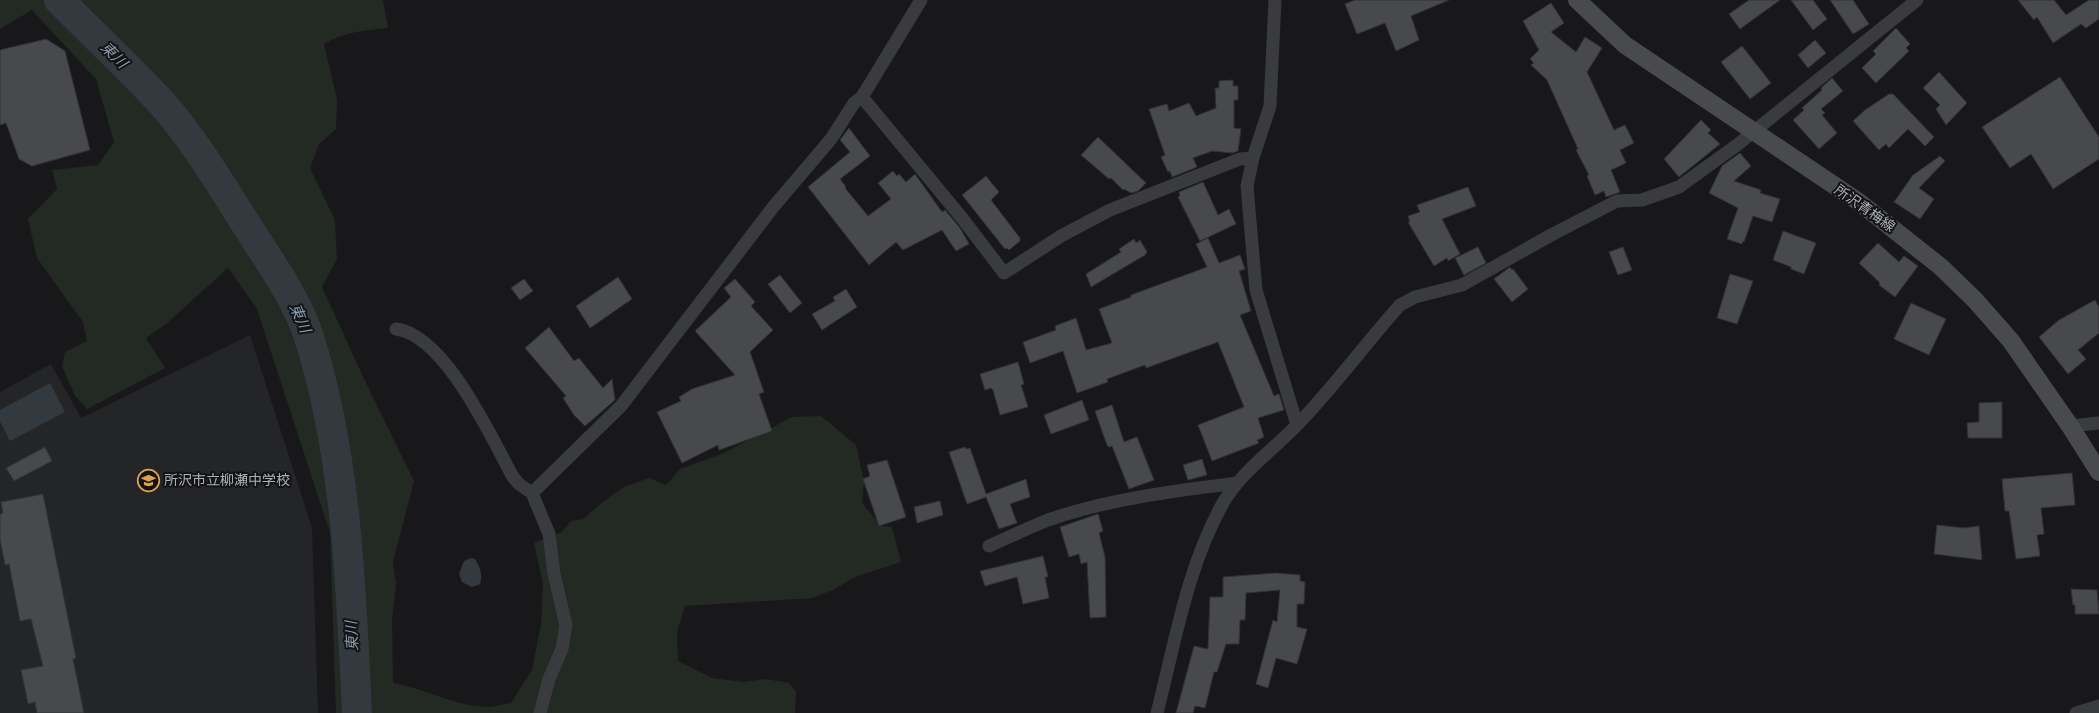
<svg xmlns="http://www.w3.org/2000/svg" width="2099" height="713" viewBox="0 0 2099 713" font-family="Mulish,'Noto Sans JP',sans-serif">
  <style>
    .built { fill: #242527 }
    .green { fill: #232a23 }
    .water { fill: #323a3f }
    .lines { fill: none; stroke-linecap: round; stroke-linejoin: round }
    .river { stroke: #323a3f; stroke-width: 30 }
    .building { fill: #47494c; stroke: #333336 }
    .minor { stroke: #3a3b3f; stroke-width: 13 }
    .secondary { stroke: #484a4e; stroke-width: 18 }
    .labels { text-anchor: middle; stroke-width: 4; stroke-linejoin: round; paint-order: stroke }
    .street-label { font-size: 14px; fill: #acb1b8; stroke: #131315 }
    .poi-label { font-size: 14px; fill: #acb1b8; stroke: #131315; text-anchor: start }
    .water-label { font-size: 15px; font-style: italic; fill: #889faf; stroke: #131315 }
  </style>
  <rect width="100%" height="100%" fill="#18181a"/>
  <!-- built -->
  <path class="built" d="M250 335 312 528 318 713H0V392L51 364 81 418Z"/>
  <!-- green -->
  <path class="green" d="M0 0H383L388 28C366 30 343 32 324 44L337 100 336 129 319 144 310 168 335 220 337 259 322 287 365 381 414 481 393 562 396 584 392 618 393 683C424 688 454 706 486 707 494 707 503 704 511 703L532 670 541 624 543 584 534 543 562 532 571 521 583 519 604 501 624 487 649 478 666 485 680 469 724 453 792 417 821 416 856 445 864 482 862 503 881 526 892 527 901 562 855 577 833 590 812 598 685 606 677 632 678 661 712 678 744 682 765 679 789 683 796 692 795 713H336L330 533 257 309 228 268 166 324 146 338 165 368 87 409 75 396 62 366 65 352 87 341 83 322 37 258 28 219 57 189 52 170 98 165 114 142 96 79 32 10 0 29Z"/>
  <!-- water -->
  <path class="water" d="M50 383 65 412 10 441 0 421V410Z
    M471 558 475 559C480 567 483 574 480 584L472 587 462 582 459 574 464 561Z"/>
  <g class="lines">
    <!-- river -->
    <path class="river" d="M59 0C92 33 127 66 159 100 195 140 222 187 251 232 272 265 295 297 308 334 347 456 351 586 357 713"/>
  </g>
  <!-- building -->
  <path class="building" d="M1355 0H1449L1411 16 1419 40 1396 51 1385 23 1357 34 1345 4Z
    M1749 0H1780L1740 29 1729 14Z
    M1791 0H1813L1827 19 1813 30Z
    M1830 0H1853L1869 24 1853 34Z
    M2018 0H2054L2066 15 2089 0H2099V19L2086 28 2081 24 2053 43 2037 17 2034 20Z
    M1551 3 1564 23 1551 32 1576 52 1585 37 1602 48 1587 72 1614 130 1625 125 1634 143 1620 150 1626 163 1611 170 1620 192 1606 197 1604 191 1595 195 1587 176 1589 175 1576 150 1578 149 1547 80 1531 65 1534 63 1530 59 1539 50 1523 21Z
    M1896 28 1910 44 1906 48 1909 51 1876 83 1862 68 1876 54 1873 51Z
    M46 39 65 51 90 150 32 166 19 159 6 123 0 125V50Z
    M1815 40 1826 53 1808 68 1798 55Z
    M1742 46 1771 83 1750 99 1721 62Z
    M1939 72 1967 103 1946 125 1936 109 1940 105 1923 88Z
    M2060 77 2099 137V159L2053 189 2031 154 2010 168 1982 127Z
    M1832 78 1843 91 1821 109 1825 113 1822 115 1837 133 1819 149 1793 120 1804 110 1802 108 1822 90 1821 88Z
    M1233 80V86H1238V100H1234V128L1241 129 1238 151 1233 153 1212 151 1193 158 1197 167 1172 177 1170 171 1168 172 1161 157 1165 155 1149 109 1167 104 1169 111 1189 103 1196 116 1216 108 1215 88H1219V81Z
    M1889 94H1893L1934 137 1925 146 1908 129 1889 148 1886 144 1879 150 1853 121 1865 110Z
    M1701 120 1711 130 1708 133 1720 144 1679 177 1664 159Z
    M849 128 870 156 840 179 846 187 845 188 868 216 891 199 878 183 893 171 897 176 899 174 906 182 915 174 942 212 945 210 960 228 969 244 956 251 942 230 903 250 896 242 869 265 808 187 850 152 840 140Z
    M1098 137 1146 183 1138 191 1131 193 1124 189 1123 190 1111 178 1109 179 1081 155Z
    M1740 153 1751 166 1734 181 1761 190 1760 193 1780 199 1772 222 1753 216 1744 242 1743 241 1742 244 1727 239 1738 208 1709 193 1722 166Z
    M1940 156 1945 161 1919 188 1934 199 1920 219 1894 202 1913 175Z
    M986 176 999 192 991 200 1020 238V241L1009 250 1007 248 1005 249 962 195Z
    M1203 182 1218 215 1229 209 1236 224 1200 241 1178 197 1180 196 1179 192Z
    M1468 187 1476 206 1442 219 1460 254 1448 261 1447 258 1434 266 1408 222H1410L1408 216 1420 212 1417 205Z
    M1783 231 1816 243 1804 274 1791 269V267L1773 260Z
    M1208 238 1219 263 1240 255 1245 269 1239 271 1251 311 1240 315 1274 396 1279 394 1284 410 1258 418 1264 437 1257 440 1259 443 1212 461 1198 425 1244 407 1218 342 1146 368 1145 365 1107 379 1108 382 1077 393 1063 351 1030 363 1023 342 1056 330 1055 326 1076 318 1086 350 1112 343 1099 309 1131 297V295L1207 267 1196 244Z
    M1134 239 1136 243 1140 240 1147 252 1145 255 1091 287 1086 274 1121 252 1119 249Z
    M1878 243 1899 262 1904 256 1918 266 1895 297 1879 285 1880 283 1859 263Z
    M1478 247 1486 263 1464 275 1455 258Z
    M1623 247 1632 270 1618 275 1609 252Z
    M1510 267 1512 270 1513 269 1528 289 1512 302 1494 279Z
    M1730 274 1753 281 1737 324 1717 318Z
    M780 275 802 303 790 313 768 284Z
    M618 277 632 299 590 328 576 306Z
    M524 279 533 291 520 300 511 288Z
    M735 279 755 302 751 306 773 330 750 352 764 392 759 394 772 431 719 450 718 445 682 463 657 412 681 401 679 397 692 389 735 375 695 331 731 297 724 288Z
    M846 289 857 307 822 330 812 314 835 301 833 297Z
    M2095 300 2099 307V333L2078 350 2086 359 2068 374 2039 337 2059 320Z
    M1911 303 1946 319 1929 355 1894 339Z
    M549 327 574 361 579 358 603 388 612 379 615 400 585 426 574 415 563 398 566 396 525 348Z
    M1018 362 1024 384 1021 385 1028 407 1000 415 993 390 991 388 985 390 980 374Z
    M1082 400 1089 420 1051 434 1044 415Z
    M2002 402V438H1968L1967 423 1979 422V403Z
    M1112 405 1124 442 1137 437 1154 480 1129 489 1112 446 1109 447 1107 445 1095 411Z
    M45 447 52 461 14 481 6 468Z
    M965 447 966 449 970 448 986 494 1026 479 1030 497 1010 504 1017 523 999 529 986 497 967 504 949 452Z
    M1202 459 1207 475 1188 480 1183 465Z
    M887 460 906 517 879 526 863 479 870 476 867 465Z
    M2072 473 2075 505 2041 508 2044 534 2037 535 2040 556 2016 559 2009 511H2005L2002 479Z
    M43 494 76 658 73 659 84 713H37L35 702 28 704 21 670 43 666 31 619 20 621 9 564 5 565 0 540V514L3 513 1 502Z
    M940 501 943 515 917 523 914 507Z
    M1098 514 1103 531 1099 533 1105 557 1106 617 1090 618 1087 562 1081 564 1079 554 1069 557 1060 527Z
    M1937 525 1964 528 1979 526 1982 560 1934 554Z
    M1043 556 1048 577H1045L1049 598 1023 604 1017 577 985 586 980 571Z
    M1276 573 1300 575V581L1305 582 1304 604H1297V627L1307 629 1297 664 1276 658 1268 688 1256 684 1273 620 1277 622 1280 590 1246 593 1245 620H1240L1239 644H1226L1217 672H1214L1205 708 1195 706 1193 713H1176L1194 646 1208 649 1210 597H1223V577Z
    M2071 589 2097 590 2099 614H2075V605H2073Z"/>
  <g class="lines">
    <!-- minor -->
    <path class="minor" d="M1275 0 1270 106 1253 158 1247 186 1256 290 1297 425
      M862 97 962 218 1004 273 1061 236 1110 210 1240 159 1253 158
      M396 329C445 335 491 437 513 477L519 484 532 493
      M2070 426 2099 423
      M989 546C1009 537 1028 528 1048 520 1108 499 1174 491 1237 483
      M540 713 549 679 562 649 566 625 554 574 549 534 532 493 621 406 774 206 831 139 854 103 862 97 921 0
      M1157 713C1175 643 1187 567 1223 503 1241 472 1273 450 1298 424 1334 387 1365 344 1400 305L1415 297 1462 285 1553 234 1617 201 1642 200 1679 187 1737 145 1917 0
      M2076 713 2099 706"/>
    <!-- secondary -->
    <path class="secondary" d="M1577 0 1625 45 1859 202 1941 267 1975 300 2011 341 2070 426 2099 472"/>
  </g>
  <!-- icons -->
  <defs>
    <symbol id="school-ring" viewBox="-11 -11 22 22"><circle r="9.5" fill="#131315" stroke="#dca44e" stroke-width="1.5"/><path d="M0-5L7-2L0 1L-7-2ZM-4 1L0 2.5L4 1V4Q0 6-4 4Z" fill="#dca44e"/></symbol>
  </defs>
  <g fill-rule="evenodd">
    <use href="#school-ring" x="136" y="468" width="25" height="25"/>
  </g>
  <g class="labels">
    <!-- street labels -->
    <g class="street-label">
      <text transform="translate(1865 208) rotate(35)" y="5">所沢青梅線</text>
    </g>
    <!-- poi labels -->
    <g class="poi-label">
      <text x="164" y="485">所沢市立柳瀬中学校</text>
    </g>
    <!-- water labels -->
    <g class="water-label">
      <text transform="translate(114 55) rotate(45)" y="5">東川</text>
      <text transform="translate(300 318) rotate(67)" y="5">東川</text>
      <text transform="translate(352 636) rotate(-93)" y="5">東川</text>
    </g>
  </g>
</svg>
